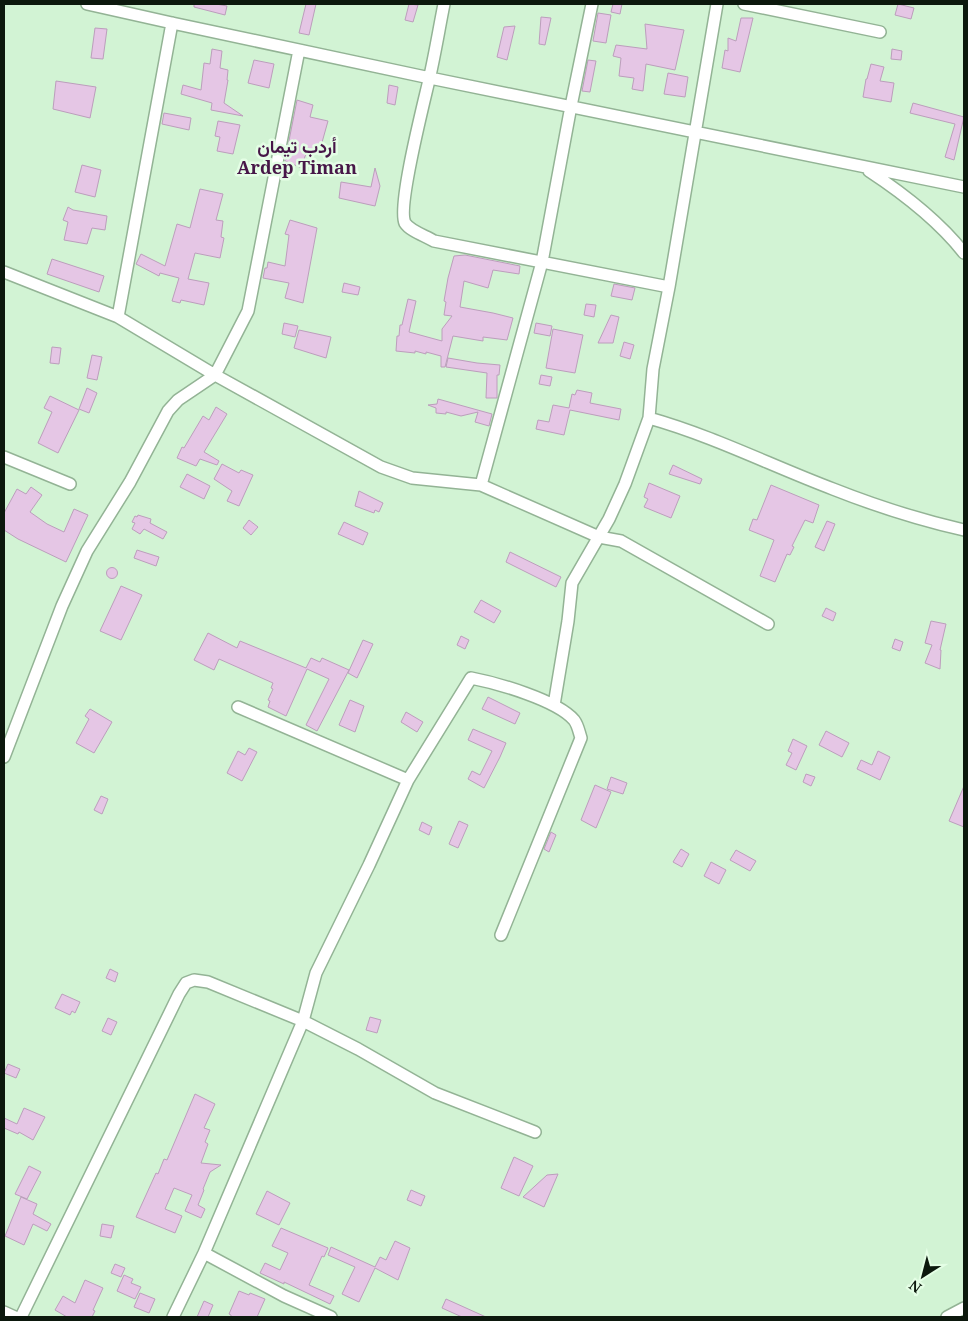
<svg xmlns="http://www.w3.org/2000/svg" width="968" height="1321" viewBox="0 0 968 1321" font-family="'Noto Serif',Vazirmatn,serif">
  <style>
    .building { fill: #e5c6e5; stroke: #bc9ebc }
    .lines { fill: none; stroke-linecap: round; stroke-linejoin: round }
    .minor-casing { stroke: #93b395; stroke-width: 14 }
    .minor { stroke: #fff; stroke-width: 11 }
    .labels { text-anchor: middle; stroke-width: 5; stroke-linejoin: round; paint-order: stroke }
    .neighbourhood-label { font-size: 18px; font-weight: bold; fill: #471748; stroke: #e4fee5 }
  </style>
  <rect width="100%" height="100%" fill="#d2f3d4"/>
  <!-- building -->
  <path class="building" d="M194 4H216L227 6 225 15 194 7Z
    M306 4H316L309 35 299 33Z
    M409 4 418 5 413 22 405 20Z
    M613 4H622L620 14 611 12Z
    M898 4 914 8 911 19 895 15Z
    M598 13 611 15 606 43 593 41Z
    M541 17 551 18 545 45 539 44Z
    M741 18H753L740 72 722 68 725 50 728 51V38L736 41Z
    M645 24 684 30 675 70 646 64 643 91 632 89 634 78 619 76 621 58 613 56 616 45 647 49Z
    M515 26 507 60 497 57 504 27Z
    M95 28 107 29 103 59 91 58Z
    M212 49 222 51 220 68 228 70 227 80H228L224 103 243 116 211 110 212 103 181 94 183 85 201 90 204 63 210 64Z
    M892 49 902 51 901 60 891 59Z
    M254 60 274 64 269 88 248 83Z
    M588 60 596 61 590 92 582 91Z
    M871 64 884 67 880 81 894 83 891 102 863 97 866 79H867Z
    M668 73 688 77 685 97 664 94Z
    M56 81 96 87 90 118 53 109Z
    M389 85 398 87 395 105 387 103Z
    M297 100 313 105 310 117 328 121 321 146 305 156 302 168 285 161Z
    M913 103 964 117 954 160 945 157 955 124 910 113Z
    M164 113 191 118 189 130 162 124Z
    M218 121 240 125 233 154 217 151 220 137 215 136Z
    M82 165 101 170 95 197 75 192Z
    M375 168 380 186 375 206 339 198 341 182 371 187Z
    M200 189 223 194 216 220 223 221 221 237 224 238 220 258 195 253 188 279 209 283 204 305 181 300 180 303 172 301 179 278 160 273 159 276 136 264 141 254 165 266 177 224 190 228Z
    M68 207 73 210 107 216 105 230 92 228 87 244 64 240 68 222 63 220Z
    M290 220 317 228 303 303 285 298 289 283 263 278 265 268H267L268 262 285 266 289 235 285 234Z
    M465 255 520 266 519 274 493 270 488 288 464 281 460 307 493 313 513 318 507 340 483 337V341L453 336 445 367H441V356L426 352V354L415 351V353L396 351 397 336H399L400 325H402L408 299 416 301 409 332 442 341V329L452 316 444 315 446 302 444 301 448 278 454 256Z
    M52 259 104 276 99 292 47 274Z
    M344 283 360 287 358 295 342 292Z
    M614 284 635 288 632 300 611 296Z
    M586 304 596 305 594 317 584 315Z
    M611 315 619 317 613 343H598Z
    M284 323 298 326 295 337 282 334Z
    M536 323 552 326 550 336 534 333Z
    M553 329 583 335 575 373 546 368Z
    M299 330 331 337 326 358 294 348Z
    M624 342 634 345 630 359 620 356Z
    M52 347 61 348 59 364 50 363Z
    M92 355 102 357 97 380 87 378Z
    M448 358 477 363 500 365 499 375H497V398H486L487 373 446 367Z
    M541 375 552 377 550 386 539 384Z
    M87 388 97 393 89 413 79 409Z
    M577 390 592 393 590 403 621 409 619 420 570 410 564 435 536 429 538 420 549 422 553 405 569 408 572 394 575 395Z
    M50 396 79 410 58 453 38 443 52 412 44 408Z
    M438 399 492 414 489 426 475 422 478 412 461 416 446 412V414L436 413V408L428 405 437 404Z
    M216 407 227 414 204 452 219 461 217 465 200 459 196 466 177 458 182 447 184 448 203 416 209 420Z
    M222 464 239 473 241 470 253 475 239 506 227 501 232 491 214 479Z
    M673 465 702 479 700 484 669 474Z
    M187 474 210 486 204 499 180 487Z
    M649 483 680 496 671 518 644 507 648 499 644 497Z
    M771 485 819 505 813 523 805 520 792 546 794 547 790 555 787 554 775 582 760 576 774 540 749 530 753 519 757 520Z
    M31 487 42 495 30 512 47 524 64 532 74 509 88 515 66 562 18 539 4 530V513L17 489 26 494Z
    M359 491 383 503 379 512 375 510 374 513 355 506Z
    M138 515 151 519 150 523 167 532 163 539 144 529 140 534 132 529 135 523 132 522 135 516 137 517Z
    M249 520 258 527 251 535 243 528Z
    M827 521 835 524 824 551 815 547Z
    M344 522 368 533 363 545 338 534Z
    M137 550 159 557 156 566 134 558Z
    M510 552 561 577 556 587 506 562Z
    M106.5 573a5.5 5.5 0 1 1 11 0a5.5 5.5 0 1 1-11 0Z
    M121 586 142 595 121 640 100 631Z
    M481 600 501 611 494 623 474 612Z
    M826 608 836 613 833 621 822 616Z
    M931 621 946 624 940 650H941L940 669 925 663 932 645 925 643Z
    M208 633 237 648 240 641 306 668 311 658 320 662 322 658 349 670 317 731 306 725 329 679 307 669 286 716 268 707 270 701 268 700 273 689 271 688 273 683 219 659 214 670 194 660Z
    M461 636 469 640 465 649 457 645Z
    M895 639 903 642 900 651 892 648Z
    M363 640 373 644 357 678 348 673Z
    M488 697 520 713 515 724 482 709Z
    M350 700 364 706 355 732 339 725Z
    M90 709 112 722 94 753 76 743 89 719 85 716Z
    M406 712 423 722 417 732 401 722Z
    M473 729 506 743 500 757 484 788 468 779 472 771 480 775 492 751 468 740Z
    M826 731 849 743 842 757 819 745Z
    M793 739 807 746 796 770 786 765 792 753 788 751Z
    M249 748 257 752 242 781 227 773 238 751 245 755Z
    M878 751 890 757 880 780 857 769 861 760 872 765Z
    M806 774 815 777 811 786 803 782Z
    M611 777 627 783 623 794 607 789Z
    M595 785 611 792 596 828 581 820Z
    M964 786V827L949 821Z
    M101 796 108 799 102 814 94 810Z
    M459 821 468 825 458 848 449 844Z
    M422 822 432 827 429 835 419 830Z
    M551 832 556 835 549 852 544 849Z
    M681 849 689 854 682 867 673 862Z
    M736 850 756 861 750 871 730 860Z
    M711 862 726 870 719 884 704 876Z
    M110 969 118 973 115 982 106 978Z
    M62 994 80 1002 75 1013 72 1011 70 1015 55 1008Z
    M370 1017 381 1020 377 1033 366 1030Z
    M108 1018 117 1022 111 1035 102 1031Z
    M8 1064 20 1069 16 1078 4 1073Z
    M195 1094 215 1104 204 1128 210 1130 205 1142 208 1144 201 1163 221 1165 210 1172 203 1189 204 1190 198 1205 205 1209 201 1218 185 1211 192 1195 174 1188 165 1209 182 1216 175 1233 136 1217 156 1173 158 1174 164 1159 167 1160Z
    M24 1108 45 1117 33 1140 19 1132 18 1134 4 1128V1118L17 1124Z
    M514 1157 533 1166 519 1196 501 1188Z
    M29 1166 41 1172 27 1199 15 1194Z
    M558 1174 544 1207 523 1197 547 1175Z
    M411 1190 425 1196 421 1206 407 1200Z
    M267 1191 290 1203 279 1225 256 1214Z
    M21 1197 37 1204 33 1214 51 1224 47 1231 33 1224 24 1245 5 1236Z
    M102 1224 114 1226 111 1238 100 1236Z
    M281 1228 328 1248 324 1257 322 1256 309 1285 334 1296 330 1304 284 1282V1284L260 1273 265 1263 280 1270 288 1253 272 1246Z
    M395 1241 410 1248 398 1280 375 1268 359 1302 342 1294 355 1267 328 1255 331 1247 375 1267 380 1257 386 1260Z
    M115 1264 125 1268 121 1277 111 1273Z
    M124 1275 133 1279 131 1283 141 1287 135 1299 117 1291Z
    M85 1280 103 1288 93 1310 95 1311 92 1317H67L55 1310 63 1296 75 1303Z
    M239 1291 249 1295 250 1293 265 1299 257 1317H231V1315L229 1314Z
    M140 1293 155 1299 149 1313 134 1307Z
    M446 1299 486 1317H462L442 1308Z
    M204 1301 213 1305 208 1317H197Z"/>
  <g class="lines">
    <defs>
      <path id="minor" d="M87 4 172 23 430 78 964 187
        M444 4C439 29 435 54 429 80 424 102 397 207 405 223 410 231 426 236 434 241L669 287
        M744 4 880 32
        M869 171C904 194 938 220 964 253
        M4 272 118 317 215 375 381 467 412 478 481 485 599 537 621 541 768 624
        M118 317 172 23
        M649 418C713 436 772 466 833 489 876 506 920 520 964 530
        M4 457 70 484
        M481 485 542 262 571 106 592 4
        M554 705 568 621 572 583 609 519 625 484 649 418 653 369 669 287 717 4
        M238 707 408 780
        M4 757 62 606 87 551 130 482 168 411 178 400 215 375 248 311 299 50
        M204 1253 284 1296 331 1317
        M4 1312 15 1317
        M21 1317 179 994 186 983 194 980 208 982 303 1021 358 1049 435 1093 535 1132
        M173 1317 204 1253 303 1021 316 973 369 865 408 780 471 678C497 683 557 700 574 720 578 725 579 732 581 738L501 935
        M947 1317 964 1308"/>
    </defs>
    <!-- minor casing -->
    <use href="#minor" class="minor-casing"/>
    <!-- minor -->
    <use href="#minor" class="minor"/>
  </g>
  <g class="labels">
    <!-- neighbourhood labels -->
    <g class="neighbourhood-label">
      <text x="297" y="153">أردب تيمان<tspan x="297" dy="21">Ardep Timan</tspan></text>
    </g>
  </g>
  <!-- border -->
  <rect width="968" height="1321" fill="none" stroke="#0c180d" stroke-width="10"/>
  <!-- north arrow -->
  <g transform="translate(923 1276) rotate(216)" stroke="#e4fee5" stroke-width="4" paint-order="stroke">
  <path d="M0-4L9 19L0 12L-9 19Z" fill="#0c180d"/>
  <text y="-8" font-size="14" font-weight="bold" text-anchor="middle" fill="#0c180d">N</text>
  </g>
</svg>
